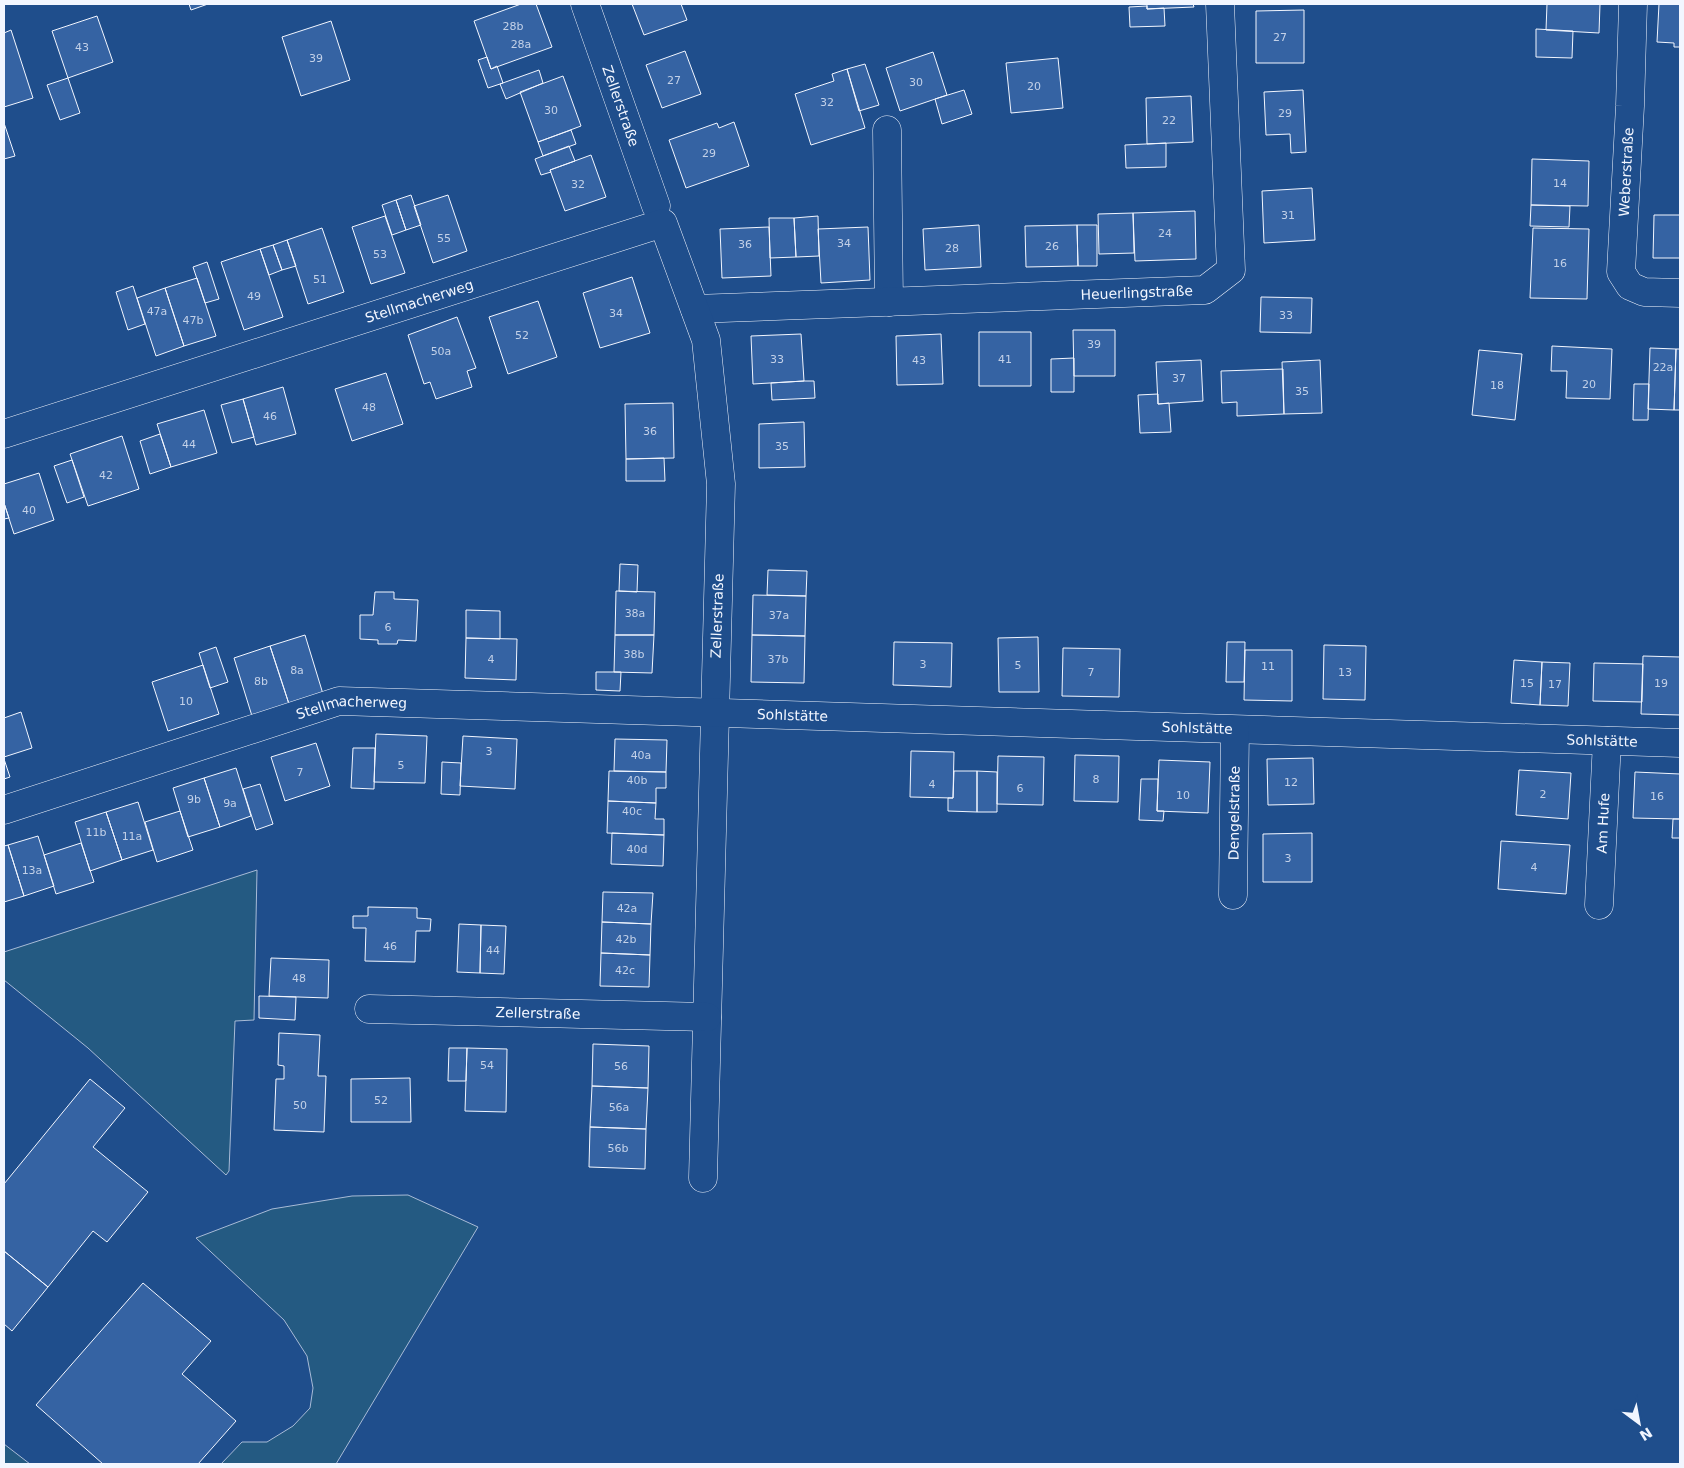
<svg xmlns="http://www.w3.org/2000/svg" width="1684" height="1468" viewBox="0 0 1684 1468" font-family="'DejaVu Sans',sans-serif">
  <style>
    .green { fill: #245a82; stroke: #a8bbd7 }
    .building { fill: #3563a3; stroke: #f2f6ff }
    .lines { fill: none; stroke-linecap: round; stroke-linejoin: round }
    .street-casing { stroke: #f2f6ff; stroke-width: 29 }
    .street { stroke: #1f4e8c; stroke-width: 28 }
    .labels { text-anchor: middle; stroke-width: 4; stroke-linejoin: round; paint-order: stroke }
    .number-label { font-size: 11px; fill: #c3d1e8 }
    .street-label { font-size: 14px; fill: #f2f6ff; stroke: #1f4e8c }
  </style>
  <rect width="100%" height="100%" fill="#1f4e8c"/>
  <!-- green -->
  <path class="green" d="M257 870 254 1020 235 1021 229 1171 226 1175 88 1048 4 980V952Z
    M408 1195 478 1227 336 1464H221L242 1442H267L293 1426 310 1408 313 1388 307 1356 284 1320 196 1238 272 1209 352 1196Z
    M4 1444 30 1464H4Z"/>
  <!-- building -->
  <path class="building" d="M189 4H208L191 10Z
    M521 4H536L552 47 491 69 474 21Z
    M632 4H681L687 20 644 35Z
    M1147 4H1193L1194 7 1147 9Z
    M1547 4H1600L1599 33 1546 30Z
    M1659 4H1680V47H1674V43L1657 42Z
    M1147 6V9L1164 8 1165 26 1130 27 1129 7Z
    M1304 10V63H1256V11Z
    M97 16 113 62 68 78 52 31Z
    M331 21 350 80 301 96 282 37Z
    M1536 29 1573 31 1572 58 1536 57Z
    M11 30 33 98 4 107V33Z
    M685 51 701 94 662 108 646 65Z
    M933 52 947 95 900 111 886 68Z
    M487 57 491 69 497 66 503 83 488 88 478 60Z
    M1058 58 1063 108 1011 113 1006 63Z
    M865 64 879 105 859 111 847 69Z
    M847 69 865 128 811 145 795 94 834 81 832 74Z
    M539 70 543 83 506 99 500 84Z
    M563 76 581 126 538 142 520 92Z
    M68 78 80 113 60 120 47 85Z
    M964 90 972 114 942 124 935 99Z
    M1303 90 1306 152 1291 153 1290 134 1266 135 1264 92Z
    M1191 96 1193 142 1147 144 1146 98Z
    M734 122 749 166 686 188 669 140 717 123 719 128Z
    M4 123 15 156 4 159Z
    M571 130 576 144 543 156 538 142Z
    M1166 143V167L1126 168 1125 145Z
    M569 146 575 161 550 170 551 172 541 175 535 159Z
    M591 155 606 197 565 211 550 170Z
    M1532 159 1589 161 1588 206 1531 205Z
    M1312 188 1315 240 1264 243 1262 191Z
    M411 195 421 225 406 230 396 200Z
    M448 195 467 251 433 263 414 206Z
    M396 200 406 230 392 235 382 205Z
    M1531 205 1570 206 1569 227 1530 226Z
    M1195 211 1196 259 1135 261 1133 213Z
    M1133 213 1134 253 1099 254 1098 214Z
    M1654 215H1680V258H1653Z
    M385 216 405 273 371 284 352 227Z
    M818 216 819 256 796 257 794 218Z
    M769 218H794L796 257 770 258Z
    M979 225 981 267 925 270 923 229Z
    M1077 225H1097V266H1078Z
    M1077 225 1078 266 1026 267 1025 226Z
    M769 227 771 276 722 278 720 229Z
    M868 227 870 280 821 283 818 229Z
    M322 228 344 292 308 304 287 240Z
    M1533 228 1589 229 1587 299 1530 298Z
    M287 240 296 266 282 270 273 245Z
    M273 245 282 270 269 275 260 249Z
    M260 249 283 317 244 330 221 262Z
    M207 262 219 299 205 303 193 267Z
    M632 277 650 333 600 348 583 293Z
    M197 278 216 336 184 346 165 288Z
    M133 286 145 324 128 330 116 292Z
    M165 288 184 346 156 356 137 298Z
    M1261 297 1312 298 1311 333 1260 332Z
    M538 301 557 357 508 374 489 317Z
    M457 317 476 368 467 371 472 387 436 399 430 382 424 384 408 335Z
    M1073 330H1115V376H1074Z
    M979 332H1031V386H979Z
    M801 334 804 381 753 384 751 336Z
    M941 334 943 384 897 385 896 336Z
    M1552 346 1612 349 1610 399 1566 398 1567 371H1551Z
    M1650 348 1676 349 1674 410 1648 409Z
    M1676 349H1680V410H1674Z
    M1479 350 1522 354 1515 420 1472 415Z
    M1074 358V392H1051V359Z
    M1201 360 1203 401 1158 404 1156 362Z
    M1320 360 1322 413 1284 414 1282 362Z
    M1283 369 1284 414 1237 416V402L1222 403 1221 371Z
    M386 373 403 424 352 441 335 389Z
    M804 381H814L815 398 772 400 771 383Z
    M1634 384H1649L1648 420H1633Z
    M283 387 296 434 256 445 243 399Z
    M1158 394V404L1169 403 1171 432 1140 433 1138 395Z
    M243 399 254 437 232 443 221 405Z
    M673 403 674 458 626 459 625 404Z
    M204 410 217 453 171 467 157 424Z
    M804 422 805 467 759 468V424Z
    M160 434 171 467 150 474 140 441Z
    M122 436 139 489 88 506 70 454Z
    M664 458 665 481H626V459Z
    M72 460 84 497 67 503 54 466Z
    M39 473 54 520 14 534 4 503V484Z
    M4 503 9 518 4 519Z
    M620 564 638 565 637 592 619 591Z
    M768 570 807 571 806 596 767 595Z
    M616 591 655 592 654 635H615Z
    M375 592H394V599L418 600 416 641 398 640 397 644H378V640L360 639V615H373Z
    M753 595 806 596 805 636 752 635Z
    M466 610 500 611V639L466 638Z
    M305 635 323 694 289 704 270 646Z
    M615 635H654L652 673 614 672Z
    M752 635 805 636 804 683 751 682Z
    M1038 637 1039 692H999L998 638Z
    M466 638 517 639 516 680 465 678Z
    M894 642 952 643 951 687 893 685Z
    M1227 642H1245L1244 682H1226Z
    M1324 645 1366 646 1365 700 1323 699Z
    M270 646 289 704 252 716 234 658Z
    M216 647 228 682 210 688 199 653Z
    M1063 648 1120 649 1119 697 1062 696Z
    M1245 650H1292V701L1244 700Z
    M1643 656 1680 657V715L1641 714Z
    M1514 660 1542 662 1540 705 1511 703Z
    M1542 662 1570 663 1568 706 1540 705Z
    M1594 663 1643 664 1642 702 1593 701Z
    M203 665 219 714 168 731 152 682Z
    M596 672H621L620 691 596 690Z
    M21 712 32 748 4 757V718Z
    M376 734 427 736 425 783 374 782Z
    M463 736 517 739 515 789 460 786Z
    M615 739 667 740 666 772 614 771Z
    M316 743 330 786 285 801 271 757Z
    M353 748H375L374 789 351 788Z
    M911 751 954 752 953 798 910 797Z
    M1075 755 1119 756 1118 802 1074 801Z
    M998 756 1044 757 1043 805 997 804Z
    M1313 758 1314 804 1268 805 1267 759Z
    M4 759 10 777 4 779Z
    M1159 760 1210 762 1208 813 1157 811Z
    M442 762 461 763 460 795 441 794Z
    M236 768 251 816 220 827 204 778Z
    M1519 770 1571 773 1568 819 1516 815Z
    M609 771 666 772V788H656V803L608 801Z
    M954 771H977V812L948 811V798H953Z
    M977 771 997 772V812H977Z
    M1635 772 1680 774V819L1633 818Z
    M204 778 220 827 188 837 173 788Z
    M1141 779H1158L1157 811H1164L1163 821 1139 820Z
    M260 784 273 824 256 830 243 789Z
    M608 801 656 803 655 819H664V835L607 833Z
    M138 802 153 850 122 860 106 812Z
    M180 811 193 850 157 862 145 822Z
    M106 812 122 860 90 871 75 822Z
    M1673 819H1680V838H1672Z
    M612 833 664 835 663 866 611 864Z
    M1312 833V882H1263V834Z
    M38 836 54 886 24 896 8 845Z
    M1501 841 1570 845 1566 894 1498 889Z
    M81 843 94 882 56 894 44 855Z
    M8 845 24 896 4 902V846Z
    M603 892 653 893 651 924 602 922Z
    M368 907 417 908V918L431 919 430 931H416L415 962 365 961 366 928H353V916H368Z
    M602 922 651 924 650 955 601 953Z
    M459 924 481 925 480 973 457 972Z
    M481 925 506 926 504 974 480 973Z
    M601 953 650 955 649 987 600 986Z
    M271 958 329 960 328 998 269 996Z
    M259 996 296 997 295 1020 259 1018Z
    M279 1033 320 1035 318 1076H326L324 1132 274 1130 276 1079H284V1066L278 1065Z
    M593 1044 649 1046 648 1088 592 1086Z
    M449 1048H467L466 1081H448Z
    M467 1048 507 1049 506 1112 465 1111Z
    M410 1078 411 1122H351V1079Z
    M90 1079 125 1108 93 1147 148 1192 107 1242 93 1231 48 1287 4 1251V1184Z
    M592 1086 648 1088 646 1129 590 1127Z
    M590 1127 646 1129 645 1169 589 1167Z
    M4 1251 48 1287 12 1331 4 1324Z
    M143 1283 211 1341 182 1374 236 1421 198 1464H103L36 1405Z"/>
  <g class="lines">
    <defs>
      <g id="street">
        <path id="s1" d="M585 4 656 206"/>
        <path d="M1633 4 1630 106 1621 272 1630 286 1644 292 1680 293"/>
        <path d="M887 130 889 302"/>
        <path id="s2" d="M695 309 1205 290 1231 270 1220 4"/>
        <path id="s3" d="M4 434 663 223 706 340 721 484 703 1178"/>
        <path id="s4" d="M4 810 339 701 1680 743"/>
        <path id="s5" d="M1233 895 1235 730"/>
        <path id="s6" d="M1599 905 1607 741"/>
        <path id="s7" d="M369 1009 707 1017"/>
      </g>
    </defs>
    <!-- street casing -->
    <use href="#street" class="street-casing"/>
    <!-- street -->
    <use href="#street" class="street"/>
  </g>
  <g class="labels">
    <!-- number labels -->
    <g class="number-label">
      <text x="513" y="30">28b</text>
      <text x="1280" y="41">27</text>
      <text x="521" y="48">28a</text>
      <text x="82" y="51">43</text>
      <text x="316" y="62">39</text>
      <text x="674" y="84">27</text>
      <text x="916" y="86">30</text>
      <text x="1034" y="90">20</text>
      <text x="827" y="106">32</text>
      <text x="551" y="114">30</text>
      <text x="1285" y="117">29</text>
      <text x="1169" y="124">22</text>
      <text x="709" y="157">29</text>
      <text x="1560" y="187">14</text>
      <text x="578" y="188">32</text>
      <text x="1288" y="219">31</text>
      <text x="1165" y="237">24</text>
      <text x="444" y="242">55</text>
      <text x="844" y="247">34</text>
      <text x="745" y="248">36</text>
      <text x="1052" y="250">26</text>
      <text x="952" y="252">28</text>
      <text x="380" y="258">53</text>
      <text x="1560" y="267">16</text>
      <text x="320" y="283">51</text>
      <text x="254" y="300">49</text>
      <text x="157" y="315">47a</text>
      <text x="616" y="317">34</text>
      <text x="1286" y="319">33</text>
      <text x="193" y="324">47b</text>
      <text x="522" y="339">52</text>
      <text x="1094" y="348">39</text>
      <text x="441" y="355">50a</text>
      <text x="777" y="363">33</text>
      <text x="1005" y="363">41</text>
      <text x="919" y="364">43</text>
      <text x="1663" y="371">22a</text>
      <text x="1179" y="382">37</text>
      <text x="1589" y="388">20</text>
      <text x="1497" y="389">18</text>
      <text x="1302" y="395">35</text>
      <text x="369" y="411">48</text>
      <text x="270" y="420">46</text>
      <text x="650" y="435">36</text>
      <text x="189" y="448">44</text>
      <text x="782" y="450">35</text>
      <text x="106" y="479">42</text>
      <text x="29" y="514">40</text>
      <text x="635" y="617">38a</text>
      <text x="779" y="619">37a</text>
      <text x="388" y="631">6</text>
      <text x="634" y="658">38b</text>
      <text x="491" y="663">4</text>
      <text x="778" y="663">37b</text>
      <text x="923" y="668">3</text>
      <text x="1018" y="669">5</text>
      <text x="1268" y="670">11</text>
      <text x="297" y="674">8a</text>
      <text x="1091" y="676">7</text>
      <text x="1345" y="676">13</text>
      <text x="261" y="685">8b</text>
      <text x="1527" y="687">15</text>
      <text x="1661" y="687">19</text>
      <text x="1555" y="688">17</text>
      <text x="186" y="705">10</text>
      <text x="489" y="755">3</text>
      <text x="641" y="759">40a</text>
      <text x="401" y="769">5</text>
      <text x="300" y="776">7</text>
      <text x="1096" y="783">8</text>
      <text x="637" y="784">40b</text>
      <text x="1291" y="786">12</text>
      <text x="932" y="788">4</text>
      <text x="1020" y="792">6</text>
      <text x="1543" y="798">2</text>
      <text x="1183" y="799">10</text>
      <text x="1657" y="800">16</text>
      <text x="194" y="803">9b</text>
      <text x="230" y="807">9a</text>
      <text x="632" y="815">40c</text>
      <text x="96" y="836">11b</text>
      <text x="132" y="840">11a</text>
      <text x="637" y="853">40d</text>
      <text x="1288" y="862">3</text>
      <text x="1534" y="871">4</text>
      <text x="32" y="874">13a</text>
      <text x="627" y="912">42a</text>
      <text x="626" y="943">42b</text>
      <text x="390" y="950">46</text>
      <text x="493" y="954">44</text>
      <text x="625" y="974">42c</text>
      <text x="299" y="982">48</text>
      <text x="487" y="1069">54</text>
      <text x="621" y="1070">56</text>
      <text x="381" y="1104">52</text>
      <text x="300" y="1109">50</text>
      <text x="619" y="1111">56a</text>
      <text x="618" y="1152">56b</text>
    </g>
    <!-- street labels -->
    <g class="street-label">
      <text dy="5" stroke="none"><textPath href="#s1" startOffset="108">Zellerstraße</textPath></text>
      <text transform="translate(1626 172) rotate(-87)" y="5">Weberstraße</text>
      <text dy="5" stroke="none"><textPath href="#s2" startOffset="442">Heuerlingstraße</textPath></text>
      <text dy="5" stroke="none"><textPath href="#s3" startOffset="436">Stellmacherweg</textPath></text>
      <text transform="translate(717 616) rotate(-88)" y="5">Zellerstraße</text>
      <text dy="5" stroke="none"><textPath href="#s4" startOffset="364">Stellmacherweg</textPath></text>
      <text dy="5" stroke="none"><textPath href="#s4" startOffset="806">Sohlstätte</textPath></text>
      <text dy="5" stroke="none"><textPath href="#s4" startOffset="1211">Sohlstätte</textPath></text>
      <text dy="5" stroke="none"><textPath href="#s4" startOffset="1616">Sohlstätte</textPath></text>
      <text dy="5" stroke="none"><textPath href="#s5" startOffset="82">Dengelstraße</textPath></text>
      <text dy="5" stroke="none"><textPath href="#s6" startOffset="82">Am Hufe</textPath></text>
      <text dy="5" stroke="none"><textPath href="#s7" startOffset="169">Zellerstraße</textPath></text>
    </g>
  </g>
  <!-- border -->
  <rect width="1684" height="1468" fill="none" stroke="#f2f6ff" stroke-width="10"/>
  <!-- north arrow -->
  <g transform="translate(1639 1423) rotate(148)" stroke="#1f4e8c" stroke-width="4" paint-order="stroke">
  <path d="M0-4L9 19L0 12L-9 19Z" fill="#f2f6ff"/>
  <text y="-8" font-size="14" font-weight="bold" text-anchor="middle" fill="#f2f6ff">N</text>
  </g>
</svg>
